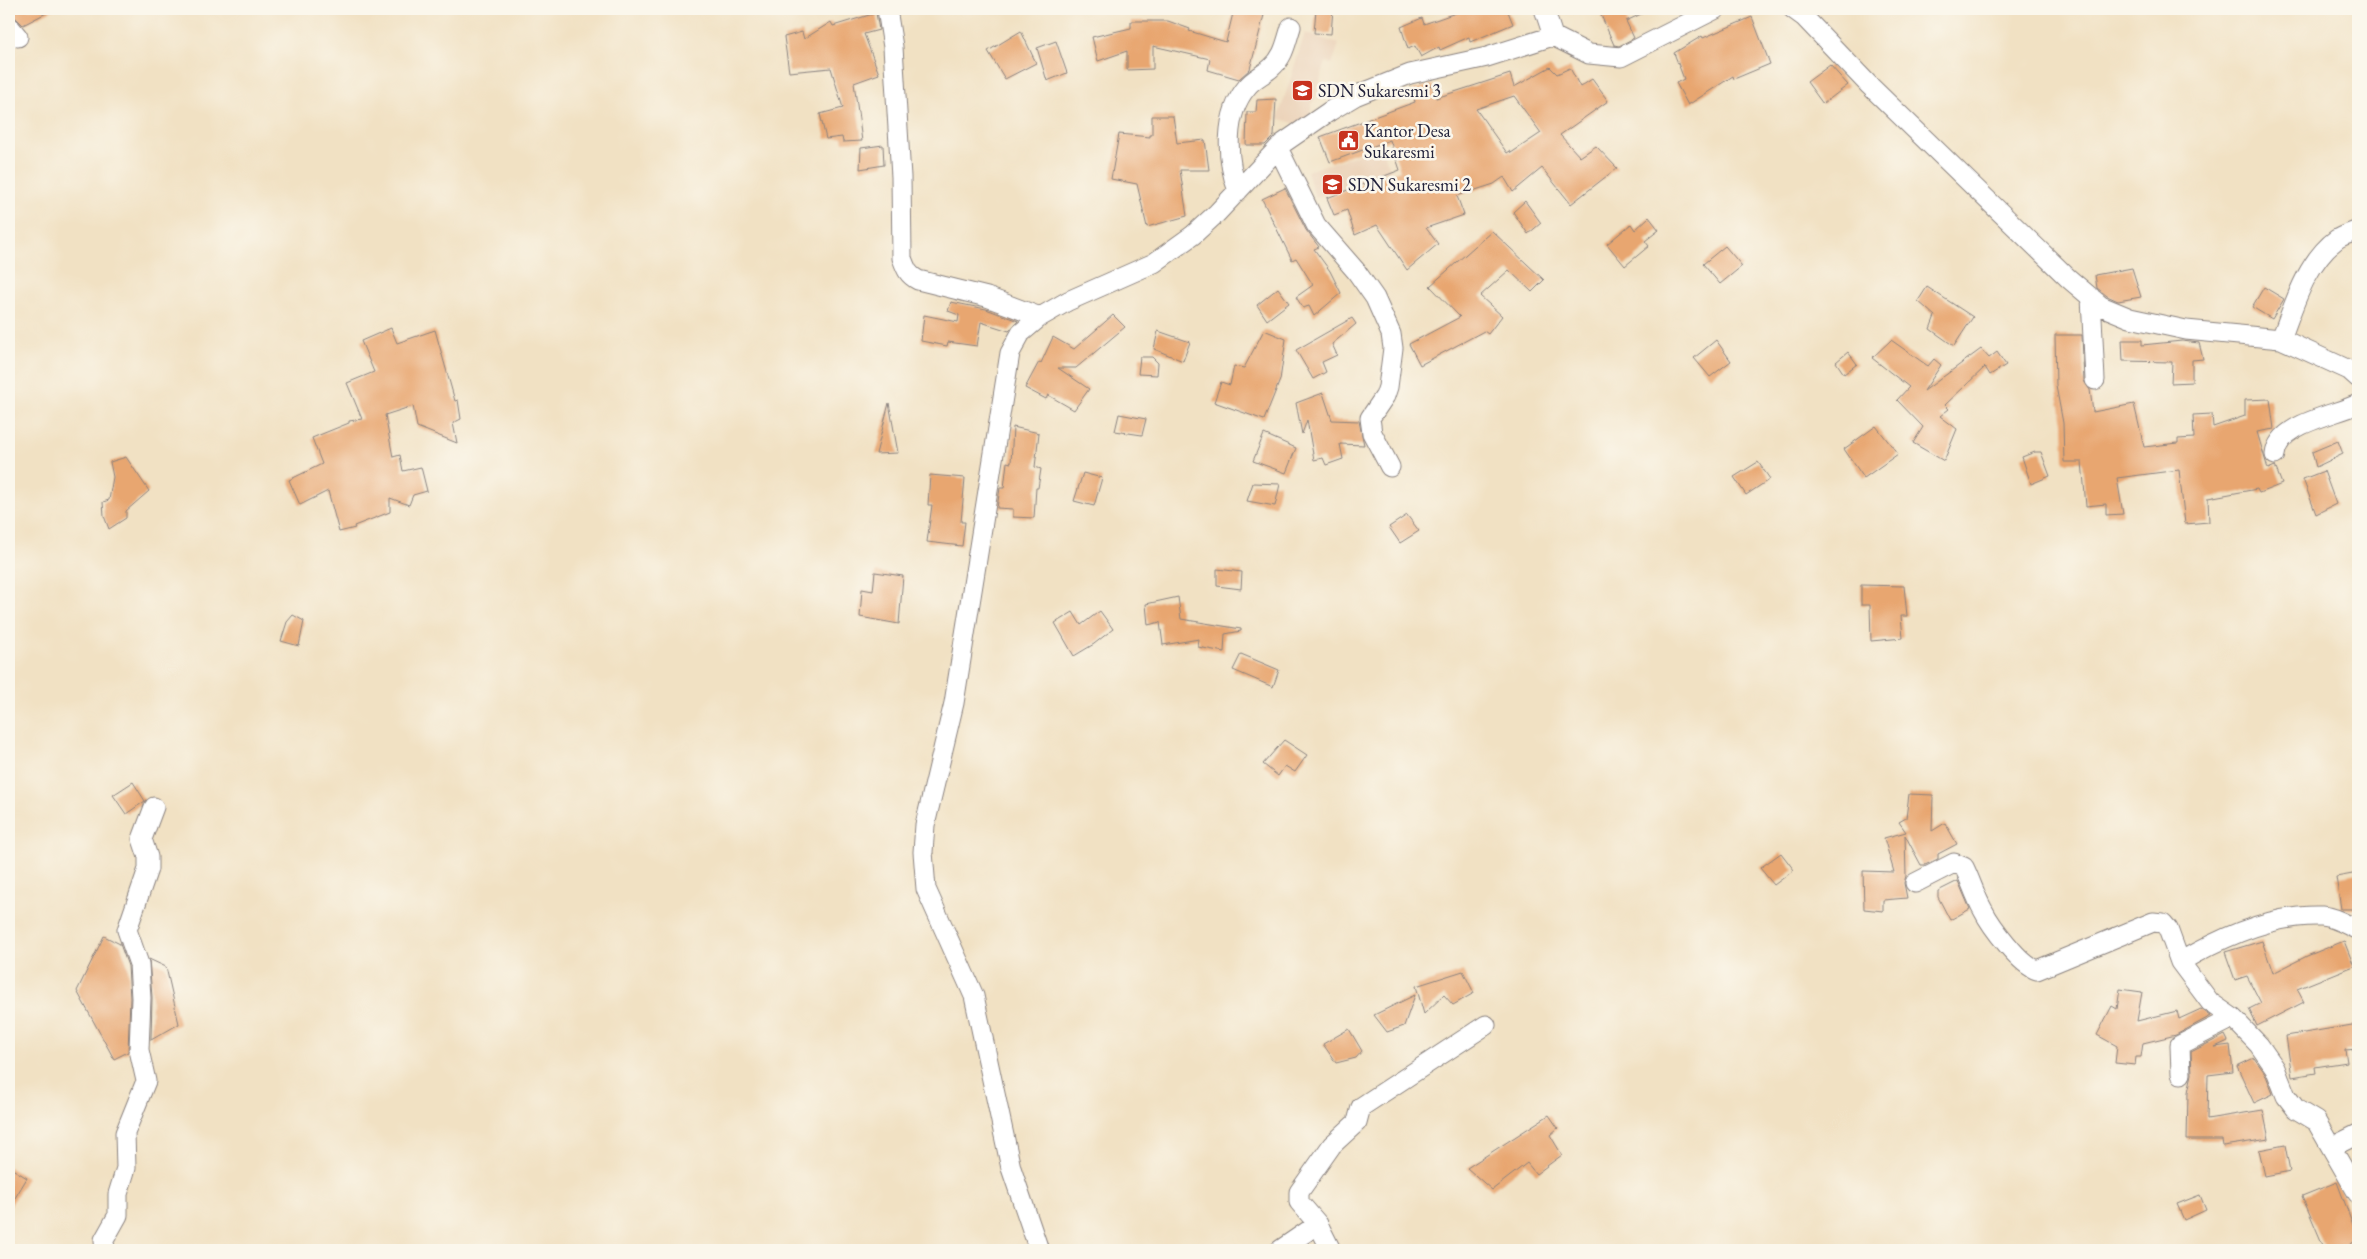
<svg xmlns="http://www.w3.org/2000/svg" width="2367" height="1259" viewBox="0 0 2367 1259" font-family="'EB Garamond',serif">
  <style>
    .built { fill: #ebd2b8 }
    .building { fill: #e8a670; fill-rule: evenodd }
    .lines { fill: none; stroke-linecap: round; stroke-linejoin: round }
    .minor-casing { stroke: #8a827f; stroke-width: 21 }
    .minor { stroke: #fff; stroke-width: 19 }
    .labels { text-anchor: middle; stroke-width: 5; stroke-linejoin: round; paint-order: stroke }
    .poi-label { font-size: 18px; fill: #22223b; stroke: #fbf7ec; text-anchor: start }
  </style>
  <rect width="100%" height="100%" fill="#fbf7ec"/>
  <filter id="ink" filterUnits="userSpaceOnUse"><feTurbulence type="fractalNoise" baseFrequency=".02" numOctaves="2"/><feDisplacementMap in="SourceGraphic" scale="10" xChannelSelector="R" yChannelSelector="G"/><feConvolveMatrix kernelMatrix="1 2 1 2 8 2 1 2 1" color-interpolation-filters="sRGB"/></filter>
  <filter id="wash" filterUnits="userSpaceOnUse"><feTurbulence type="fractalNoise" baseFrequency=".0096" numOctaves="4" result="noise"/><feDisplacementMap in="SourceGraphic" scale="20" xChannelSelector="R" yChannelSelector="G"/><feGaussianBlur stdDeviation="1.12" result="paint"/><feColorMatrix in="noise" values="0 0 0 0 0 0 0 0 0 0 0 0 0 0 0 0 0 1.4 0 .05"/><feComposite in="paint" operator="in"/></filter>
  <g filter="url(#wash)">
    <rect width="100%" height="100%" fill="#f1e1c3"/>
    <!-- built -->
    <path class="built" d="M1305 33 1339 44 1332 64 1326 62 1305 127 1278 118Z
      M1381 147 1391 171 1315 198 1307 171Z"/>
    <g id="blocks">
      <!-- building -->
      <path class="building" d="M9 9H54L23 25 17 19 10 15Z
        M1234 9H1260L1258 14 1264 15 1250 69 1239 79 1208 70 1210 59 1153 46V69L1127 70V51L1098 61 1092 37 1131 28V21H1168L1190 29 1189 31 1226 42Z
        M1316 9H1333L1331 34 1314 33Z
        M1467 9H1507L1513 24 1470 42 1469 37 1440 50 1439 47 1421 57 1415 46 1408 49 1401 27 1422 18 1424 24Z
        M1614 9H1652L1626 21 1634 38 1619 46 1614 45 1601 15Z
        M876 13 879 30 864 34 879 74 854 83 862 141 843 142 842 137 826 139 820 114 843 108 831 68 789 72 784 37 802 32 804 39 831 22 833 26Z
        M1752 17 1770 64 1734 79 1733 76 1688 105 1676 83 1684 79 1674 53 1702 36 1703 38Z
        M1021 31 1036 63 1005 79 988 51Z
        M1056 41 1067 73 1047 81 1037 48Z
        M1830 65 1848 85 1823 104 1807 82Z
        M1550 67 1557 74 1570 68 1580 87 1592 79 1608 101 1560 135 1580 157 1596 146 1617 168 1571 204 1542 168 1513 192 1504 177 1494 184 1457 196 1464 215 1426 228 1438 244 1407 270 1377 225 1355 235 1347 210 1334 215 1327 198 1400 170 1390 140 1330 162 1320 137 1415 102 1412 90 1433 85 1436 98 1510 74 1514 87ZM1514 96 1541 133 1511 153 1510 151 1507 153 1476 109Z
        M1276 99 1274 136 1265 145H1246L1247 112H1256L1257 100Z
        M1152 116H1173L1177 143 1205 140 1209 170H1180L1187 216 1147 227 1137 184 1111 179 1119 134 1150 137V135H1152Z
        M883 145 884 165 860 169 861 148Z
        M1285 188 1306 230 1319 247 1314 249 1330 271 1341 293 1314 316 1309 306 1303 308 1296 297 1313 285 1296 258 1292 260 1262 199Z
        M1525 201 1541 223 1528 234 1513 212Z
        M1649 217 1659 230 1645 241 1649 246 1625 266 1607 244 1631 224 1635 230Z
        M1492 231 1544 280 1532 292 1509 270 1480 296 1502 316 1488 334 1484 331 1420 365 1409 344 1460 317 1430 286Z
        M1725 246 1742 266 1720 284 1703 264Z
        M2132 268 2141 297 2118 301 2107 296 2097 288 2095 275Z
        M1927 287 1973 317 1954 346 1930 329 1935 316 1918 301Z
        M2264 287 2284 299 2272 319 2252 307Z
        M1278 288 1289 303 1267 320 1257 305Z
        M951 302 986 309 1018 321 1009 331 981 322 977 346 948 342 947 346 921 341 924 315 958 322 959 315 948 311Z
        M1113 315 1125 327 1076 368H1058L1089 389 1074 410 1048 395 1046 399 1025 388 1039 362 1041 363 1053 337 1074 349Z
        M1352 318 1356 324 1332 344 1337 355 1322 362 1326 372 1313 379 1296 350Z
        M391 328 397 343 435 330 455 401 458 400 461 419 453 423 457 443 417 427 413 406 385 415 393 457 400 455 403 471 421 467 427 491 413 495 409 505 390 498V512L354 526 355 528 339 532 328 491 300 505 289 480 322 464 312 438 349 423V421L362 419 347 383 374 372 361 341Z
        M1264 330 1286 339 1280 380 1264 420 1214 402 1221 382 1230 385 1234 366 1244 368Z
        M1158 331 1190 342 1183 361 1154 349Z
        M2055 335H2082L2084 381 2090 390 2093 412 2134 404 2144 447 2178 443V439L2194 438 2193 415 2212 414 2213 427 2245 416V400L2270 399 2274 429 2257 432 2268 469 2275 466 2282 484 2259 493 2257 489 2208 498 2209 522 2185 524 2179 470 2117 478 2123 514 2106 515V504L2086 506 2082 462H2064L2063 423 2056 386Z
        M1716 340 1731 361 1710 377 1694 358Z
        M1891 340 1928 366 1934 359 1941 365 1924 391 1981 349 1989 358 1997 352 2006 365 1990 375 1985 367 1945 405 1949 409 1940 416 1957 429 1944 461 1913 443 1923 427 1897 400 1909 387 1872 358Z
        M2122 340H2142V345L2182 341 2199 343 2203 359 2192 360V382L2171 383 2172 362 2123 361Z
        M1848 352 1857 364 1844 374 1836 362Z
        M1140 357H1152L1158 363 1157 375 1138 374Z
        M1323 393 1332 420 1359 421 1364 445 1340 444 1343 459 1326 465 1323 458 1314 460 1307 420 1302 434 1296 403Z
        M889 403 898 453 876 454Z
        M1119 414 1146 419 1142 435 1115 431Z
        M1876 426 1898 454 1864 478 1844 449Z
        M1013 427 1039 433 1035 467 1041 469 1038 488H1036L1034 518 1013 517V509L997 508 1000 488H1004L1007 462 1011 463Z
        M1264 434 1296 448 1286 473 1253 461Z
        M2338 441 2343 454 2316 467 2312 452Z
        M2035 452H2041L2050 476 2031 484 2022 457Z
        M126 457 149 491 126 511V518L109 529 104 516 103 502 109 500 113 477 110 462Z
        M1758 462 1770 479 1746 495 1734 477Z
        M2324 471 2336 504 2316 514 2303 479Z
        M1083 473 1102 478 1094 506 1074 501Z
        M930 475 965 478 961 522H965L962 546 927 542 932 505H928Z
        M1253 483 1280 484 1275 506 1247 501Z
        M1407 515 1419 531 1400 543 1389 527Z
        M1217 569 1242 572 1241 589 1217 586Z
        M875 572 903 576 899 624 860 617 862 589 873 591Z
        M1861 585 1904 586 1907 616H1901L1903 638 1871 641 1870 605H1861Z
        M1178 597 1181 619 1241 629V631L1225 634 1224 652 1198 647 1199 639 1163 645 1160 622 1148 625 1146 604Z
        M1100 611 1113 629 1094 644 1074 656 1055 623 1073 612 1081 625Z
        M293 615 304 621 299 646 281 641 287 622Z
        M1241 654 1279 670 1273 687 1233 670Z
        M1284 740 1307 755 1295 772 1285 766 1278 776 1263 764Z
        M133 782 145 801 126 814 113 795Z
        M1909 794 1933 795 1932 831 1945 823 1957 844 1938 854V859L1925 865H1921L1905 835 1906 876 1904 883 1907 898 1883 900V911L1864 909 1863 871 1894 872 1884 838 1906 832 1899 822 1906 818Z
        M1781 853 1794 870 1774 885 1760 868Z
        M2358 873V909H2341L2336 877Z
        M1958 881 1970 909 1950 920 1938 897V891Z
        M104 936 120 944 128 966 130 998 128 1052 114 1059 77 991Z
        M2262 941 2273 973 2307 956 2344 941 2354 966 2297 989 2304 1002 2257 1026 2249 1009 2261 1003 2247 976 2235 980 2225 952Z
        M149 959 166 967 179 1024 151 1040 152 997Z
        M1463 971 1474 993 1453 1005 1444 995 1424 1014 1416 986Z
        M2120 989 2142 992 2137 1021 2177 1011 2179 1019 2201 1009 2211 1016 2176 1035 2143 1043 2141 1057H2136L2135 1065 2115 1063 2117 1046 2097 1035 2112 1006 2117 1009Z
        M1415 995 1404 1026 1387 1032 1374 1015Z
        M2358 1024V1049L2345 1050 2347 1062 2315 1067 2316 1073 2292 1077 2286 1036Z
        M1349 1029 1362 1051 1356 1058 1336 1063 1323 1044Z
        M2225 1035 2228 1041 2215 1047 2230 1045 2233 1072 2208 1075 2207 1119 2263 1110 2269 1139 2223 1146 2222 1140H2187L2188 1092 2192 1074 2191 1052Z
        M2254 1058 2265 1073 2273 1094 2254 1103 2237 1066Z
        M1549 1115 1558 1128 1550 1135 1562 1155 1536 1174 1527 1163 1492 1190 1467 1168Z
        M2285 1145 2290 1171 2265 1176 2259 1150Z
        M9 1167 27 1178 9 1208Z
        M2337 1182 2358 1238 2341 1250H2325L2302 1196Z
        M2200 1195 2206 1210 2184 1220 2177 1204Z"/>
    </g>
  </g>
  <g filter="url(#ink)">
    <use href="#blocks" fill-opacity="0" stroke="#8a827f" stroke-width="1"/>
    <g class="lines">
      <defs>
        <path id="minor" d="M887 9 893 47 901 177 902 258C906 269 908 275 918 280L987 297 1040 317
          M1544 9 1553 36
          M1793 9 1804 17 1869 85 2068 278 2101 306 2130 318 2186 330 2281 339 2349 370 2358 378
          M9 26 18 37
          M1278 148 1316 225 1356 271 1375 298 1391 334 1393 348 1388 387 1385 396 1370 418 1372 433 1390 467
          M1238 191C1226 159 1224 114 1247 87 1253 79 1263 75 1271 68 1284 57 1286 43 1291 27
          M2091 297 2095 380
          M2281 339C2294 305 2306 262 2337 239 2343 235 2352 233 2358 230
          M2275 455C2278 423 2333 416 2358 404
          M1915 883 1954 863 1964 867C1971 881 1975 896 1983 910 1991 926 2021 966 2037 970L2153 922 2163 923 2168 929 2180 962 2210 1002 2233 1018 2259 1045 2275 1068 2286 1096 2296 1109 2316 1121 2358 1194
          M2180 962C2222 937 2272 914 2322 916 2335 917 2347 925 2358 930
          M2181 1074 2180 1045 2233 1018
          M2332 1147 2358 1134
          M1318 1224 1299 1202V1192L1332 1145 1357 1122 1361 1107 1486 1025
          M105 1250 104 1240 118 1215V1194L126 1168 125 1133 146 1081 139 1050 141 998 139 964 127 930 148 869V857L142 839 154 807
          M1039 1250 1011 1168 974 996 926 889 923 852 925 825 954 703 1010 353 1021 333 1040 317 1068 301 1154 263 1193 235 1217 213 1282 144 1330 111 1355 96 1410 74 1487 57 1553 36 1589 54 1621 57 1716 9
          M1280 1250 1318 1224 1331 1250"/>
      </defs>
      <!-- minor casing -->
      <use href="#minor" class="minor-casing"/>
      <!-- minor -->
      <use href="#minor" class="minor"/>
    </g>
  </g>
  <!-- icons -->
  <defs>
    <symbol id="school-square" viewBox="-11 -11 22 22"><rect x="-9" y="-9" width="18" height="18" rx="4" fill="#c8321e" stroke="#fbf7ec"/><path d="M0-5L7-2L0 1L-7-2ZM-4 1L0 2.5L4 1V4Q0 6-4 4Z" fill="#fff"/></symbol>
    <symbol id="civic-square" viewBox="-11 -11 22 22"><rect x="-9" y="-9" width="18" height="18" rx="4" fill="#c8321e" stroke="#fbf7ec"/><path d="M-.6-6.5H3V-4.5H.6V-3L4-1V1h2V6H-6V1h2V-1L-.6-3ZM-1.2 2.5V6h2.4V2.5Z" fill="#fff"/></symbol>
  </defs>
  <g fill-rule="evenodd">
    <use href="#school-square" x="1290" y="78" width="25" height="25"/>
    <use href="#civic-square" x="1336" y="128" width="25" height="25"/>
    <use href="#school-square" x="1320" y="172" width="25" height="25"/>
  </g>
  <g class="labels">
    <!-- poi labels -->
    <g class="poi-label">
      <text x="1318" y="97">SDN Sukaresmi 3</text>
      <text x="1364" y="137">Kantor Desa<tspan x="1364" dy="21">Sukaresmi</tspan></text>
      <text x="1348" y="191">SDN Sukaresmi 2</text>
    </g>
  </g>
  <!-- margin -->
  <rect width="2367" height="1259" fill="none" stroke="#fbf7ec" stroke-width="30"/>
</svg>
